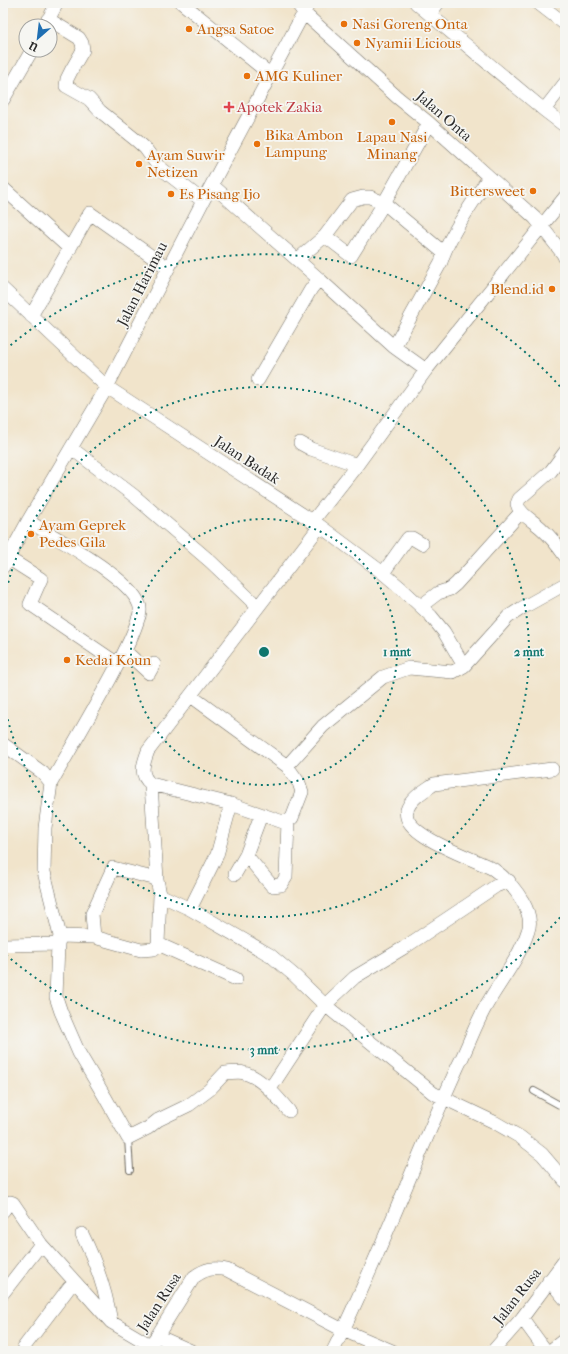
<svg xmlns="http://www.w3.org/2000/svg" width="568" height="1354" viewBox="0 0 568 1354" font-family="'IM FELL French Canon',serif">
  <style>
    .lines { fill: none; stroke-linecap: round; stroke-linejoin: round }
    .lane-casing { stroke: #706c63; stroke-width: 8 }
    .street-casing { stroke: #706c63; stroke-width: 14 }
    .lane { stroke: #fff; stroke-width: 6 }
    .street { stroke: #fff; stroke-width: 13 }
    .ring { fill: none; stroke: #0f766e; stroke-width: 2; stroke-dasharray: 2 4 }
    .food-dot { fill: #e8710a; stroke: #f6f6f2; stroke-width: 1.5 }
    .health-dot { fill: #e0444e; stroke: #f6f6f2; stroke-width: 1.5 }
    .labels { text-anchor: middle; stroke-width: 3.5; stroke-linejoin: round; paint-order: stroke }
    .food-label { font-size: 15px; fill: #c56008; stroke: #f6f6f2; text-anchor: start }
    .health-label { font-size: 15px; fill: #be3a42; stroke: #f6f6f2; text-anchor: start }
    .street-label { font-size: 15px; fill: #2b2b2b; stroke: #f6f6f2 }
    .centre { fill: #0f766e; stroke: #f6f6f2; stroke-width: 2 }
    .ring-label { font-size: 12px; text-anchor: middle; font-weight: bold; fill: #0f766e; stroke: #f6f6f2; stroke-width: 3.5; stroke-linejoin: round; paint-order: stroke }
  </style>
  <rect width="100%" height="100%" fill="#f6f6f2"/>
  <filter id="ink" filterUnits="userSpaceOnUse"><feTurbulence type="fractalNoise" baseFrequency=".025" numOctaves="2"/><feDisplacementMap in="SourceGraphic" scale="8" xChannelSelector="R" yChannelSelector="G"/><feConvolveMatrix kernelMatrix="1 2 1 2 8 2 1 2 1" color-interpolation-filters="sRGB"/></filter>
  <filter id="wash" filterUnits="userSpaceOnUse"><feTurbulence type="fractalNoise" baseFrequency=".012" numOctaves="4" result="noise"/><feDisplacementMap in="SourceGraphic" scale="16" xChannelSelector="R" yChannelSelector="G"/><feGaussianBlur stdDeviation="0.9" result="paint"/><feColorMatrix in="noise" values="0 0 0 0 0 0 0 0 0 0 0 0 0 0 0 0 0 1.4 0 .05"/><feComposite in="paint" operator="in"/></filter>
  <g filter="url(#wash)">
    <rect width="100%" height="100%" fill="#f1e4cb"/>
  </g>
  <g filter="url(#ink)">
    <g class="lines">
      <defs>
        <path id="lane" d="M534 1091 565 1108
          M128 1138 130 1170"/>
        <path id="street" d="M182 3 271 75
          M297 3 304 13 397 97 429 123 535 218 563 254 565 258
          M416 3 544 110 565 126
          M538 3 565 24
          M430 14 438 3
          M48 19 79 38 82 43 83 50 72 69 67 79 66 86 89 99 100 111 136 140 145 148 158 166 203 201
          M45 26 57 3
          M3 100 32 50
          M544 110 565 83
          M212 185 319 279
          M3 188 70 249
          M325 236 351 256 384 203 429 123
          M297 260 325 236 352 200 363 197H370L384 203 444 253
          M3 289 107 387 320 526 383 573 402 589 431 616 444 632 464 666
          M31 316 90 213 168 268
          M394 347 441 262C450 233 473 203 489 177
          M258 380 311 289 319 279 394 347 426 370
          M300 443 311 449 357 465
          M71 448 133 495 211 562 258 607 320 526
          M565 452 551 471 519 499 517 504C520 515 534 521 542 529 551 537 558 546 565 556
          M28 521C54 537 129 577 139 604 141 608 140 615 138 619 132 640 120 660 110 679 91 714 71 748 51 783
          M312 522 357 465 426 370 565 197
          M8 558 41 579 30 604 118 664
          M3 567 28 521 107 387 203 201 309 3
          M383 573 408 538H412L422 544
          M421 606 438 593 450 589 456 584 521 512
          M125 651 149 673 154 664
          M191 696 287 766
          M3 744 43 773 51 783 45 828 44 872 60 936 58 944 56 997 61 1012 79 1053 105 1097 128 1138 148 1128 158 1120 189 1105 209 1090 225 1073C231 1073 239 1071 244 1073 261 1077 278 1098 289 1111
          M151 784 231 804 283 822 288 821 292 818 302 792 299 783 287 766 323 726 383 677 409 668 453 672 464 666 508 617 522 608 565 584
          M246 855 272 886 281 885 286 877 288 821
          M235 874 246 855 261 815
          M160 895 190 909 270 955 295 976 325 1005 433 1093 494 1122 520 1137 542 1154 565 1181
          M190 909 217 855 231 804
          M60 936 94 937 141 950 154 949 158 944 160 895 157 879 151 784C139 775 143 764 148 751L258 607
          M94 937 92 914 113 868 157 879
          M158 944 236 979
          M3 945 58 944
          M270 1089 325 1005 355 977 405 947 496 886 509 881
          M3 1211 10 1202 13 1203 41 1244 111 1322
          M82 1234C96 1262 106 1291 111 1322L150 1345
          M549 1280 565 1299
          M554 1285 565 1278
          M3 1293 41 1244
          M522 1318 546 1351
          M157 1336 191 1351
          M24 1347 74 1281
          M146 1351 157 1336 194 1277C205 1269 213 1267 227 1270L343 1330 392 1351
          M333 1351C379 1258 415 1160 458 1066 468 1047 475 1025 486 1006 500 981 519 959 528 931 532 921 528 911 523 902 515 888 506 878 493 869 476 859 399 835 407 810 411 798 424 791 434 784L552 769
          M493 1351 522 1318 565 1260
          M550 1351 565 1339"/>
      </defs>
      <!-- lane casing -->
      <use href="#lane" class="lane-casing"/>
      <!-- street casing -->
      <use href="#street" class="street-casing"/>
      <!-- lane -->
      <use href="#lane" class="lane"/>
      <!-- street -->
      <use href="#street" class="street"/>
    </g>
  </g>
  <!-- distance rings -->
  <g class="ring">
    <circle cx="264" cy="652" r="133"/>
    <path d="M3 606A265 265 0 1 1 3 698"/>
    <path d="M564 913A398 398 0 0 1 6 955M6 349A398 398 0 0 1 564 391"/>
  </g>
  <!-- markers -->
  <g class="food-dot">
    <circle cx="344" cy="24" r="4"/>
    <circle cx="189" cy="29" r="4"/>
    <circle cx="357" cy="43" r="4"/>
    <circle cx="247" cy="76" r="4"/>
    <circle cx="392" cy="122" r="4"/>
    <circle cx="257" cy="144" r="4"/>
    <circle cx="139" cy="164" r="4"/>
    <circle cx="533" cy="191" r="4"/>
    <circle cx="171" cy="194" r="4"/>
    <circle cx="552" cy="289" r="4"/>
    <circle cx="31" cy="534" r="4"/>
    <circle cx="67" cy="660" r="4"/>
  </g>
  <path class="health-dot" d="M227 101h4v4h4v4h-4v4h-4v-4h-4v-4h4z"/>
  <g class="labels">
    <!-- food labels -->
    <g class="food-label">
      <text x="352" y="29">Nasi Goreng Onta</text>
      <text x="197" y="34">Angsa Satoe</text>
      <text x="365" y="48">Nyamii Licious</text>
      <text x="255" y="81">AMG Kuliner</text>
      <text x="265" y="140">Bika Ambon<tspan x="265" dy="17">Lampung</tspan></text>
      <text x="392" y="142" text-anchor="middle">Lapau Nasi<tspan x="392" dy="17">Minang</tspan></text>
      <text x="147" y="160">Ayam Suwir<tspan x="147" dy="17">Netizen</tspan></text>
      <text x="525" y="196" text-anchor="end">Bittersweet</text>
      <text x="179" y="199">Es Pisang Ijo</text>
      <text x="544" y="294" text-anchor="end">Blend.id</text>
      <text x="39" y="530">Ayam Geprek<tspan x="39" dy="17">Pedes Gila</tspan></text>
      <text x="75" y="665">Kedai Koun</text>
    </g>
    <!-- health labels -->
    <g class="health-label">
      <text x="237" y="112">Apotek Zakia</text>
    </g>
    <!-- street labels -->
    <g class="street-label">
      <text transform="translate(444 116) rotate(41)" y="5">Jalan Onta</text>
      <text transform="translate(142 284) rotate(-63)" y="5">Jalan Harimau</text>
      <text transform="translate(247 460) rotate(33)" y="5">Jalan Badak</text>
      <text transform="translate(517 1296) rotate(-52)" y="5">Jalan Rusa</text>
      <text transform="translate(159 1302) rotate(-57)" y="5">Jalan Rusa</text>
    </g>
  </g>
  <circle cx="264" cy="652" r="6" class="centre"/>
  <g class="ring-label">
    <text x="397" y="656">1 mnt</text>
    <text x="529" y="656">2 mnt</text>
    <text x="264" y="1054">3 mnt</text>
  </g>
  <!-- margin -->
  <rect width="568" height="1354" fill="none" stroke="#f6f6f2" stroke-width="16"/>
  <!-- north arrow -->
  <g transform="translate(38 38) rotate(208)"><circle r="19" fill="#f6f6f2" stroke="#a5a5a2"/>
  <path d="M0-3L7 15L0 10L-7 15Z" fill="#1f6fb2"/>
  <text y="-6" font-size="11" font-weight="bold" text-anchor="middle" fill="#2b2b2b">U</text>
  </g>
</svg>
